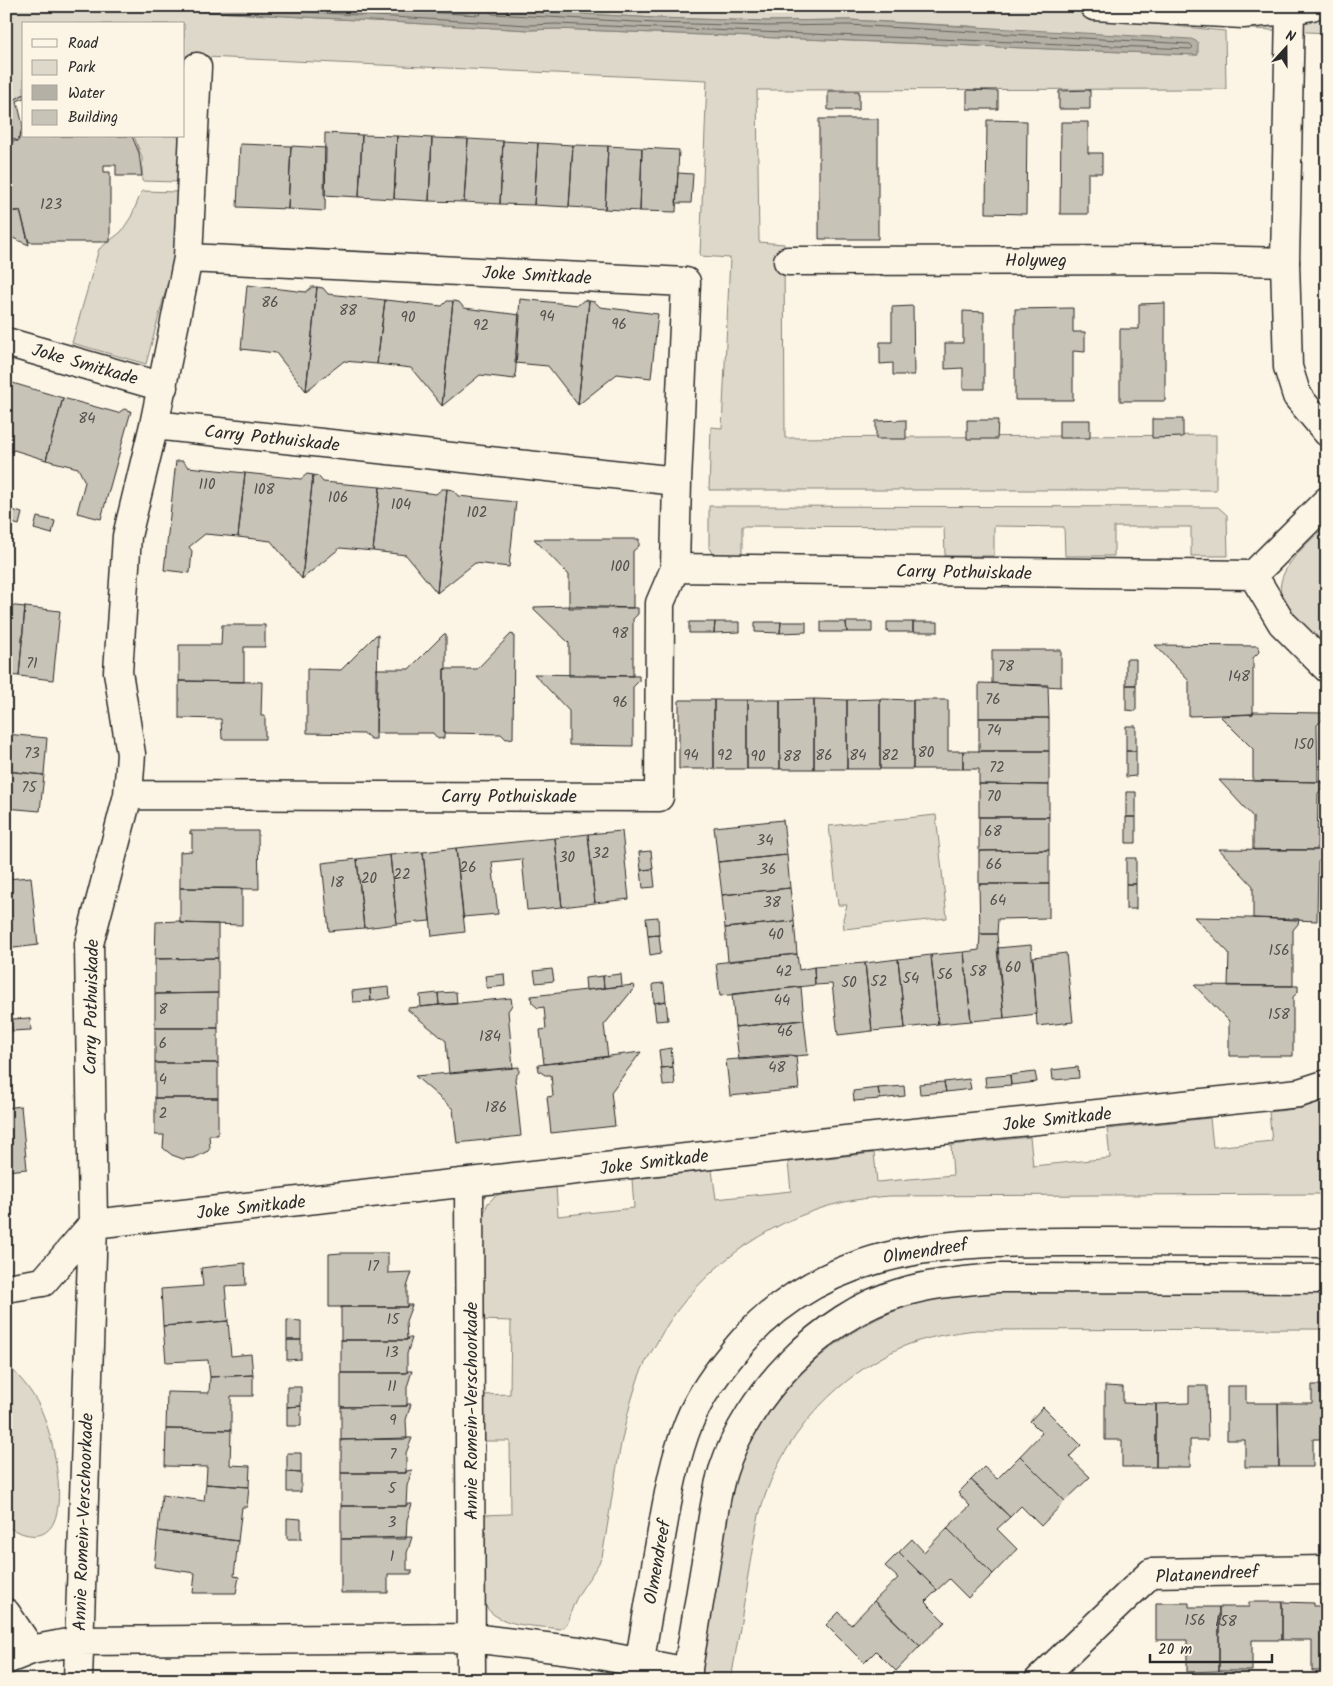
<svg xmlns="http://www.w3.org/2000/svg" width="1333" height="1686" viewBox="0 0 1333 1686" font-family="Kalam,sans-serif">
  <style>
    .green { fill: #ded8ca; stroke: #84827a }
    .water { fill: #b4b0a5; stroke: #7d7b74 }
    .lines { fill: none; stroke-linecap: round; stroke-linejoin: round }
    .shore { stroke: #62605c; stroke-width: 1 }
    .building { fill: #c8c3b7; stroke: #2b2b2b }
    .minor-casing { stroke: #2b2b2b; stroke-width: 31 }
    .tertiary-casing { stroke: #2b2b2b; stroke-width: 31 }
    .minor { stroke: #fcf5e5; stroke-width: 28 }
    .tertiary { stroke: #fcf5e5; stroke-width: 28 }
    .labels { text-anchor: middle; stroke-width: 4; stroke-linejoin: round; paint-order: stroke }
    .number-label { font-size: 15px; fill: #52514e }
    .street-label { font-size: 18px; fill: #2b2b2b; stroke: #fcf5e5 }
  </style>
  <rect width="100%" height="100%" fill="#fcf5e5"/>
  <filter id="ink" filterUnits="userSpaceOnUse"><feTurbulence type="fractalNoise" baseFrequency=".02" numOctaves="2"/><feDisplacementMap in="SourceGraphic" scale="10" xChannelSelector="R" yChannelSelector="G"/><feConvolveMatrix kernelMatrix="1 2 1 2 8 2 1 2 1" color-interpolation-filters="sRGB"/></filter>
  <g filter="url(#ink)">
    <!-- green -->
    <path class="green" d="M6 6H112L529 30 556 29 1197 55 969 26 849 20 767 21 655 18 447 6H1327V33L1144 23 1225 31 1226 89 757 90 759 242 784 244 785 438 1216 435V490H709L711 427 722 428 730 258 700 256 707 80 184 56V24H24V94L6 105Z
      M134 136H180L178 182 142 181V158Z
      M142 191 177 192 174 260 146 364 72 343 99 249 121 232 131 217Z
      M709 506 1218 507 1227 515 1228 556H1191V527H1114V556H1065L1064 527 994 526V556H945L944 527 742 526V556L713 555 709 548Z
      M1327 525V646C1313 633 1297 620 1286 604 1265 576 1309 542 1327 525Z
      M936 815 947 918 844 929 843 919 847 905H838L829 826Z
      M1327 1099V1194L889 1196C866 1198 843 1201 822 1208 752 1230 690 1280 656 1344 649 1356 641 1369 637 1382 618 1439 613 1498 602 1557 594 1574 580 1588 573 1606 569 1616 571 1624 560 1629 534 1625 496 1628 483 1602L481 1515 511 1514 510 1441H481V1395L510 1394 511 1321 481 1320V1220L488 1203 495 1196 507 1192 556 1186 558 1216 634 1208 632 1179 712 1170 716 1199 791 1191 788 1162 874 1153 877 1182 953 1175 951 1145 1030 1137 1033 1166 1110 1158 1107 1129 1210 1118 1213 1147 1272 1141 1269 1112 1303 1108Z
      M986 1292H1327V1329L976 1330C951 1333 926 1337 902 1347 840 1375 789 1429 766 1493 756 1519 753 1547 748 1575 743 1610 737 1645 731 1680H701C712 1615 714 1548 733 1485 757 1408 822 1339 897 1310 926 1299 956 1295 986 1292Z
      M6 1363C21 1378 34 1393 42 1412 57 1447 83 1570 6 1526Z"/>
    <!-- water -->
    <path class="water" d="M113 6H447L655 18 767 21 849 20 1191 39 1198 42V55L556 29 529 30Z"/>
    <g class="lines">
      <!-- shore -->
      <path class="shore" d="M205 6 529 25 556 24 1191 49 1193 47 1190 44 849 25 767 26 655 23 493 14 488 11 487 6
        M320 6 479 15 481 13V6"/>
    </g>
    <!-- building -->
    <path class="building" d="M967 90 998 91V109H967Z
      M1090 90V109H1059V91Z
      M828 91H859V110H828Z
      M24 94V98L17 101 23 126 18 141 6 136V105Z
      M819 119H878V239H819Z
      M987 120 1027 121 1026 214 986 213Z
      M1061 122H1088V153H1102V173H1088V214H1060Z
      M24 124V136H132L139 153 142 176H116V165H104V172H110V242H29L20 211H6L8 173 6 141H18Z
      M325 133 362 135 359 197 324 195Z
      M362 135 397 136 394 199 359 197Z
      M397 136 432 138 429 201 394 199Z
      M432 138 468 139 464 202 429 201Z
      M468 139 503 141 500 204 464 202Z
      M503 141 538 143 534 205 500 204Z
      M538 143 573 145 569 207 534 205Z
      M240 144 291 146 288 209 237 207Z
      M573 145 608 146 605 209 569 207Z
      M291 146 326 148 325 211 288 209Z
      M608 146 642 148 640 211 605 209Z
      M642 148 679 150 676 212 640 211Z
      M678 173 693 174 691 203H676Z
      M6 211H20L29 245 6 235Z
      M247 285 306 292 312 287H317L306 391 276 353 241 349Z
      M317 287 323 288 328 294 385 300 377 364 344 361 306 391Z
      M520 299 578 305 584 300 589 301 578 405 548 366 515 363Z
      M385 300 442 306 447 301H453L442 406 411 368 377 364Z
      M453 301 459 302 464 308 520 315 515 379 480 375 442 406Z
      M589 301 595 302 600 307 658 314 651 378 617 374 578 405Z
      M1165 303V401H1120V329H1139V304Z
      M913 306 914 375H893V363L880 364V342H892V307Z
      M1073 308V332H1085V352L1073 351V400H1015V309Z
      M963 311 984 312V389H963V368L945 369V343H963Z
      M6 377 9 382 63 398 46 460 14 450 6 455Z
      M63 398 118 413 124 409 131 411 101 519 77 513 85 482 78 468 46 460Z
      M1152 419H1183V437L1152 438Z
      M906 420V439H876V421Z
      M967 420H998L997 439H967Z
      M1059 420H1090V438H1059Z
      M176 461H183L188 467 245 473 238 537 205 534 189 547 192 551 190 573 164 570Z
      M245 473 301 479 307 474 313 475 302 579 271 541 238 537Z
      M313 475 318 476 323 482 380 487 373 551 340 548 302 579Z
      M380 487 436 494 442 489H447L437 593 406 555 373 551Z
      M447 489 453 490 458 496 516 502 509 567 475 563 437 593Z
      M6 508 22 513 19 525 6 521Z
      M37 517 55 521 52 534 34 529Z
      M534 539H639V546L633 551V608H569V575Z
      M6 605 25 607 19 676 6 675Z
      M569 606 638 608V614L633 619V676H569V643L534 609V607Z
      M25 607 60 611 53 680 19 676Z
      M689 622H715L714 633H689Z
      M715 622H740V632L714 633Z
      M755 622H781L780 633 755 632Z
      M781 622H806V632L780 633Z
      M821 622H846L847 632H821Z
      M846 622H872V632H847Z
      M887 622H913V632H887Z
      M913 622H938V632H913Z
      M222 625H265V647H244V682L179 681V645H221Z
      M444 634H446V669H444V738L438 739 433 733H376V669H409Z
      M511 634 514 635 513 738 506 739 501 734 444 733V669H477Z
      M376 635H378L376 739H371L365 734 307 733V669L341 670Z
      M1155 645 1258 646 1259 652 1253 658V714L1189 716V681Z
      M992 650H1061V687L992 683Z
      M1126 659H1136V685H1126Z
      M534 674 639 676V681L633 687V746L569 745V711Z
      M179 681 262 682 261 716H265V739H222L221 719 179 718Z
      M979 683 1048 685 1049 718H979Z
      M1126 685H1136V711L1126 710Z
      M814 699 847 700V769H814Z
      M814 699V769H780V700Z
      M880 699V769H847V700Z
      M880 699 913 700V769H880Z
      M679 700H714V769H679Z
      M714 700H747V769H714Z
      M747 700H780V769H747Z
      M913 700H948V751H963V769H913Z
      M1253 712 1323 713V719L1317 725 1318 782 1253 781V749L1220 716 1253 714Z
      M979 718H1049V751H979Z
      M1126 726H1136V751H1126Z
      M6 734 47 738 44 775 6 771Z
      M963 751H1049V785L979 784V769H963Z
      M1126 751H1136V776L1126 777Z
      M6 771 44 775 40 811 6 808Z
      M1219 780 1323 782V788L1318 793 1317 850H1253V817Z
      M979 784 1049 785V817H979Z
      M1126 792H1136V817H1126Z
      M979 817H1049V850L979 851Z
      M1126 817H1136V843H1126Z
      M783 820 787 855 718 862 714 827Z
      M190 831H258L259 889 180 888V852L192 851V833L190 834Z
      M622 831 629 899 595 903 588 834Z
      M588 834 595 903 562 907 555 838Z
      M555 838 562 907 527 910 522 859 492 862 498 914 463 917 456 848Z
      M456 848 465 932 432 936 423 852Z
      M1219 849 1323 850V856L1318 862 1317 921 1253 918V886Z
      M1049 850V884H979V851Z
      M651 851 653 869 641 870 639 852Z
      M423 852 430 921 397 924 390 855Z
      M390 855 397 924 364 928 357 859Z
      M787 855 790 888 722 895 718 862Z
      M1126 858H1136V884H1126Z
      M357 859 364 928 329 931 322 863Z
      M653 869 655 887 643 888 641 870Z
      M31 877 38 945 6 949V879Z
      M979 884H1049V918L998 919 997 934H980Z
      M1126 884H1136V909H1126Z
      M180 888H242V925L180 923Z
      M790 888 794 921 725 928 722 895Z
      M658 917 659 935 648 936 646 918Z
      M1194 917 1299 919 1298 924 1293 930V986H1228L1229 953Z
      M180 921V923L218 924V958L155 959 156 922Z
      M794 921 797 954 728 961 725 928Z
      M980 934H997L1004 1018 971 1021 964 952 979 950Z
      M659 935 661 953 650 955 648 936Z
      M1031 945 1037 1014 1004 1018 997 948Z
      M964 952 971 1021 938 1024 931 955Z
      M1066 953 1073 1022 1037 1026 1033 957Z
      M797 954 799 970 814 967 815 985 720 996 716 963Z
      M931 955 938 1024 905 1028 898 959Z
      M218 958V993L155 994V959Z
      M898 959 905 1028 872 1031 865 963Z
      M865 963 872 1031 838 1035 832 984 815 985 814 967Z
      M552 969 554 981 536 983 534 971Z
      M504 974 505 986 487 988 485 976Z
      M621 974 622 986 604 988 603 976Z
      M603 976 604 988 586 990 585 978Z
      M664 983 666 1001 654 1003 653 984Z
      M634 985 635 987 604 1025 608 1057 544 1064 540 1030 546 1029 544 1007 538 1008 532 1003 531 996Z
      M1194 985 1298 986V992L1293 997V1056H1229V1021Z
      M389 987 390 998 371 1001 370 989Z
      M801 987 804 1020 735 1027 732 994Z
      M370 989 371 1001 353 1002 352 991Z
      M456 992 457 1004 439 1005 438 993Z
      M218 993V1028H155V994Z
      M438 993 439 1005 421 1007 420 995Z
      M511 998 512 1005 508 1011 513 1068 449 1074 446 1041 408 1010V1008Z
      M666 1001 668 1020 656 1021 654 1003Z
      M30 1018 31 1030 12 1031 11 1019Z
      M6 1019H11L12 1031H6Z
      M804 1020 808 1055 739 1060 735 1027Z
      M155 1028H218V1063H155Z
      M671 1048 673 1067 661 1068 659 1050Z
      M641 1052 611 1092 615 1126 551 1133 547 1097 553 1096 551 1075H545L539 1071 538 1065Z
      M789 1055 796 1056 799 1089 730 1096 726 1060Z
      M155 1063H218V1098H155Z
      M519 1067V1072L515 1078 521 1136 457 1143 453 1109 415 1076Z
      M673 1067 675 1085 663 1086 661 1068Z
      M1078 1067 1079 1078 1053 1080 1052 1070Z
      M1035 1072 1037 1082 1011 1085 1010 1075Z
      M1010 1075 1011 1085 986 1087 985 1077Z
      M969 1079 971 1089 946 1092 944 1082Z
      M944 1082 946 1092 920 1094 919 1084Z
      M904 1086 905 1096 880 1099 878 1088Z
      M878 1088 880 1099 854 1101 853 1091Z
      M155 1098H218V1135H209L210 1148 208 1151 194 1158 183 1159 172 1155 163 1148 164 1135H155Z
      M21 1106 27 1169 6 1171V1108Z
      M341 1253H388V1273L412 1272 407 1287V1307H329V1254Z
      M245 1263 246 1285 225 1286 228 1321 163 1326 161 1289 203 1286 201 1268Z
      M407 1305H412L406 1321 407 1340H341V1307H407Z
      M287 1320 301 1321V1340H287Z
      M228 1321 231 1356 251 1354 253 1375 210 1377 208 1360 166 1362 163 1326Z
      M407 1338H412L407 1354V1373H341V1340H407Z
      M287 1340H301V1359L287 1360Z
      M407 1371H412L407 1387V1406L341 1407V1373H407Z
      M253 1375V1396H231V1430L166 1429 167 1392 209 1393 210 1377Z
      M1312 1385H1327V1439H1313V1467H1279L1278 1403H1312Z
      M1105 1386 1123 1387V1403L1156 1404V1467H1122V1440H1105Z
      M1189 1386H1207L1208 1440H1190V1467H1156V1404L1189 1403Z
      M1227 1386H1246V1403H1278L1279 1467H1245V1440H1227Z
      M287 1387H301V1406L287 1407Z
      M407 1404H411L406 1420 407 1439 341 1440V1407L407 1406Z
      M301 1406V1426H287V1407Z
      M1043 1407 1081 1445 1069 1457 1090 1477 1065 1501 1020 1456 1042 1433 1030 1421Z
      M166 1429 231 1430 230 1465 250 1466 249 1487 206 1484 207 1467 165 1466Z
      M406 1438H412L406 1453V1473H341V1440Z
      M287 1453H301V1473L287 1472Z
      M1020 1456 1065 1501 1041 1526 1021 1506 1010 1517 971 1480 984 1467 997 1479Z
      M412 1470 407 1486 406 1506H341V1473H406V1471Z
      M287 1472 301 1473V1492H287Z
      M971 1480 1010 1517 997 1529 1017 1549 993 1574 947 1528 970 1506 958 1493Z
      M206 1484 249 1487 247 1507H242L238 1541 158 1531 162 1495 204 1501Z
      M407 1504H412L407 1520 406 1539H341V1506H406Z
      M287 1518 301 1519V1539H287Z
      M947 1528 993 1574 968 1598 949 1579 937 1590 899 1552 912 1539 924 1552Z
      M158 1531 238 1541 234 1576 239 1577 236 1593H193L195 1573 154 1567Z
      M407 1537H412L407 1553V1570H412V1574H388V1593H341V1539Z
      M899 1552 937 1590 925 1602 945 1622 920 1646 874 1601 898 1578 885 1566Z
      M874 1601 920 1646 896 1671 876 1651 864 1663 826 1625 839 1612 851 1625Z
      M1249 1602H1282V1640H1252V1671H1219V1607H1249Z
      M1282 1602 1314 1603V1606H1327V1671H1312V1640H1282Z
      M1156 1603H1189V1607H1219V1671L1187 1672V1640H1156Z"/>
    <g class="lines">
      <defs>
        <path id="minor" d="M1094 6 1243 14 1290 10
          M188 258 686 282 677 481
          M788 261 1197 260 1285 262
          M6 342 163 387
          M154 425 188 258 197 67
          M1327 501 1253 575 1282 623 1327 668
          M128 795 659 797 660 603 675 568
          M469 1184 471 1680
          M6 1288 43 1282 93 1224 846 1140 1299 1093 1327 1084
          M6 1613 31 1650
          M6 1660 31 1650 78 1641 472 1638 579 1651 688 1672
          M78 1680 93 1224 89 944 128 795 131 754 118 672 127 536 154 425 677 481 675 568 1253 575
          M1039 1680 1151 1573 1327 1570"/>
        <path id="tertiary" d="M1312 6 1290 10 1285 262 1288 367 1297 396 1327 432
          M637 1680C643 1638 651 1596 658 1554 666 1510 672 1464 689 1422 701 1392 722 1365 743 1341 839 1234 976 1242 1107 1242 1180 1243 1253 1243 1327 1243
          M686 1680C693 1636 701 1593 708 1549 712 1524 715 1496 723 1471 747 1395 823 1315 900 1293 932 1283 965 1281 997 1278L1327 1279"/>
      </defs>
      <!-- minor casing -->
      <use href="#minor" class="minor-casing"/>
      <!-- tertiary casing -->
      <use href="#tertiary" class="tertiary-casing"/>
      <!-- minor -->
      <use href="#minor" class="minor"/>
      <!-- tertiary -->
      <use href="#tertiary" class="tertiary"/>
    </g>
  </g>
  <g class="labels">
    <!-- number labels -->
    <g class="number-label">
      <text x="51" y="209">123</text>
      <text x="270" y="307">86</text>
      <text x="348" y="315">88</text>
      <text x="547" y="321">94</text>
      <text x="408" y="322">90</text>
      <text x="619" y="329">96</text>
      <text x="481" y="330">92</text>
      <text x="87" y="423">84</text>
      <text x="207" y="489">110</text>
      <text x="264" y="494">108</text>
      <text x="338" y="502">106</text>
      <text x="401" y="509">104</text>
      <text x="477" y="517">102</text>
      <text x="620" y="571">100</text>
      <text x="620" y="638">98</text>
      <text x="32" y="668">71</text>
      <text x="1006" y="671">78</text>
      <text x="1239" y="681">148</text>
      <text x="993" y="704">76</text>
      <text x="620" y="707">96</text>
      <text x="994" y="735">74</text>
      <text x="1304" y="749">150</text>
      <text x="926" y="757">80</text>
      <text x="32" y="758">73</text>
      <text x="691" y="760">94</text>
      <text x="725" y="760">92</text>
      <text x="824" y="760">86</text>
      <text x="858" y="760">84</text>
      <text x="890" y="760">82</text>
      <text x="758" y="761">90</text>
      <text x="792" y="761">88</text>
      <text x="997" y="772">72</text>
      <text x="29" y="792">75</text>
      <text x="994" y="801">70</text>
      <text x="993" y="836">68</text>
      <text x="765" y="845">34</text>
      <text x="601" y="858">32</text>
      <text x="567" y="862">30</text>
      <text x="994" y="869">66</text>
      <text x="468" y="872">26</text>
      <text x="768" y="874">36</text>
      <text x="402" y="879">22</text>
      <text x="369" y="883">20</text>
      <text x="337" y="887">18</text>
      <text x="998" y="905">64</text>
      <text x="772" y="907">38</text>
      <text x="776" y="939">40</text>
      <text x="1279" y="955">156</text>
      <text x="1013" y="972">60</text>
      <text x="784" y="976">42</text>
      <text x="978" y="976">58</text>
      <text x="945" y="979">56</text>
      <text x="911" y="983">54</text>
      <text x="879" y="986">52</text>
      <text x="849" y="987">50</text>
      <text x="782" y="1005">44</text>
      <text x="163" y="1014">8</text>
      <text x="1279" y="1019">158</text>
      <text x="785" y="1036">46</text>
      <text x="490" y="1041">184</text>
      <text x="163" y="1048">6</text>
      <text x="777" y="1072">48</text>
      <text x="163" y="1084">4</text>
      <text x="496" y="1112">186</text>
      <text x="163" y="1118">2</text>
      <text x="373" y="1271">17</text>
      <text x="393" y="1324">15</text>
      <text x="392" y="1357">13</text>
      <text x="392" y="1391">11</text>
      <text x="393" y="1425">9</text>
      <text x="393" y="1459">7</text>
      <text x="392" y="1493">5</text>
      <text x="392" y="1527">3</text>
      <text x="392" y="1561">1</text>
      <text x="1195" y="1625">156</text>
      <text x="1226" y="1626">158</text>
    </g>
    <!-- street labels -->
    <g class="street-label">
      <text x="1036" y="266">Holyweg</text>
      <text transform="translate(537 275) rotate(3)" y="6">Joke Smitkade</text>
      <text transform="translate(85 364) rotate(16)" y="6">Joke Smitkade</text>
      <text transform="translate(272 438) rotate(6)" y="6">Carry Pothuiskade</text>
      <text transform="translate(964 572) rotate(1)" y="6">Carry Pothuiskade</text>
      <text x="509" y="802">Carry Pothuiskade</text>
      <text transform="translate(91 1007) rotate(-89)" y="6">Carry Pothuiskade</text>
      <text transform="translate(1057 1119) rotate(-6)" y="6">Joke Smitkade</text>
      <text transform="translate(654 1162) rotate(-7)" y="6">Joke Smitkade</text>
      <text transform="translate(251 1207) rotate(-6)" y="6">Joke Smitkade</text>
      <text transform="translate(925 1251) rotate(-9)" y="6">Olmendreef</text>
      <text transform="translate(471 1411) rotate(-90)" y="6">Annie Romein-Verschoorkade</text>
      <text transform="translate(83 1522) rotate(-88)" y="6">Annie Romein-Verschoorkade</text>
      <text transform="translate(657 1562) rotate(-80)" y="6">Olmendreef</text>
      <text transform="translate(1207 1574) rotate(-3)" y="6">Platanendreef</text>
    </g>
  </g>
  <!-- margin -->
  <rect width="1333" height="1686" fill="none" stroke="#fcf5e5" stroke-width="25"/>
  <rect x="12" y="12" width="1308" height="1661" fill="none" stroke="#2b2b2b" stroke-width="2" filter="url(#ink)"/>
  <!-- legend -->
  <rect x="22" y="22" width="162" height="115" fill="#fcf5e5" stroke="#a8a49b"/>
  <rect x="32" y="39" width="25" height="8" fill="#fcf5e5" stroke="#a8a49b"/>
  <text x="68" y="48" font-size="15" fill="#2b2b2b">Road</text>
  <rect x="32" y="60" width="25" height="15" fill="#ded8ca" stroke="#a8a49b"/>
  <text x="68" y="72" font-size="15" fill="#2b2b2b">Park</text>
  <rect x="32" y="85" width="25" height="15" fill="#b4b0a5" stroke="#a8a49b"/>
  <text x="68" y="98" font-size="15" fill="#2b2b2b">Water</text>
  <rect x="32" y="110" width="25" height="15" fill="#c8c3b7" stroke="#a8a49b"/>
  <text x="68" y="122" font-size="15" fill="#2b2b2b">Building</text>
  <!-- north arrow -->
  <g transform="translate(1286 48) rotate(21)" stroke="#fcf5e5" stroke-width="4" paint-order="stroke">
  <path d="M0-4L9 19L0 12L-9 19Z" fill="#2b2b2b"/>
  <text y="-8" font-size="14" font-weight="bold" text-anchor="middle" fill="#2b2b2b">N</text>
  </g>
  <!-- scale -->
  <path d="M1150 1654v8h122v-8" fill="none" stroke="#2b2b2b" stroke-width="2.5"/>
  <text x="1158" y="1654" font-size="15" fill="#2b2b2b" stroke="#fcf5e5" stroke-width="4" paint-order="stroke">20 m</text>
</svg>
